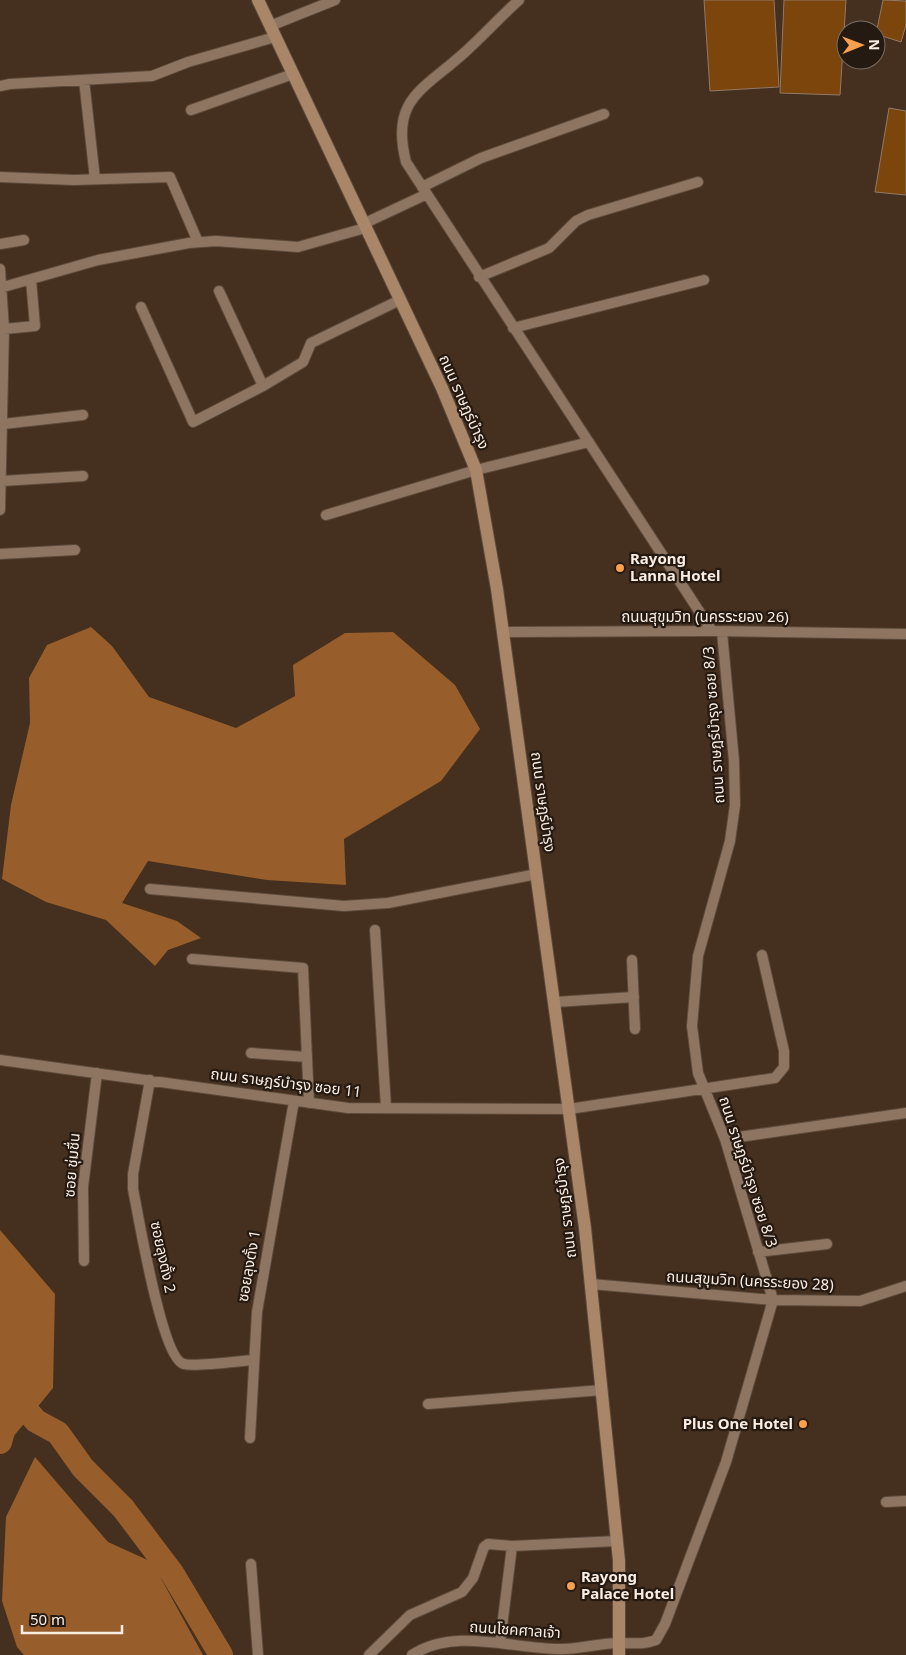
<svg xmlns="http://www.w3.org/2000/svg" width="906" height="1655" viewBox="0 0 906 1655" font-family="'Noto Sans','Noto Sans Thai',sans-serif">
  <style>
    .forest { fill: #975e2b }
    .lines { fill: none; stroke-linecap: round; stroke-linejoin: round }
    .river { stroke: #975e2b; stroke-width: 24 }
    .building { fill: #7b450b; stroke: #937a67 }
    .street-casing { stroke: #5c4a3b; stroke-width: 12 }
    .secondary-casing { stroke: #5c4a3b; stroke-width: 14 }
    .street { stroke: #8d7561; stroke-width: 10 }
    .secondary { stroke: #aa8668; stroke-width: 12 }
    .poi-dot { fill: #fa9f4e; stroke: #241a12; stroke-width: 2 }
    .labels { text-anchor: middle; stroke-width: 4.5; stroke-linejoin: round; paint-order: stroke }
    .street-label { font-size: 15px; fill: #fbede2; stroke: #241a12 }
    .poi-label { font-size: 15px; font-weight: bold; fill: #fbede2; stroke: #241a12; text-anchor: start }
  </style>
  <rect width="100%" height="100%" fill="#452f1e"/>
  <!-- forest -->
  <path class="forest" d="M91 627 112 646 149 697 236 728 295 696 293 665 345 633 393 632 455 685 480 729 441 781 344 839 346 885 267 880 148 861 122 903 177 921 201 938 168 950 155 966 106 920 46 902 2 879 11 805 30 723 29 678 47 645Z
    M0 1230 55 1294 53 1388 0 1453Z
    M35 1457 108 1542 152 1562 203 1655H24L17 1647 2 1601 6 1517Z"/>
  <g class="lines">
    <!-- river -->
    <path class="river" d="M0 1296 11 1316 13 1395 0 1442
      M13 1395 36 1421 58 1433 83 1468 123 1508 172 1573 221 1655"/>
  </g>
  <!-- building -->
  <path class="building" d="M704 0H774L779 87 710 91Z
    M784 0H846L840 95 780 93Z
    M883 0 906 1V25L901 42 876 34Z
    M889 108 906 111V195L875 192Z"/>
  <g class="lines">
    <defs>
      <path id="street" d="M519 0C500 17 483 36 464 53 423 90 390 99 406 162L712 631
        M270 26 335 0
        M84 80 95 179
        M0 86 10 84 152 76 188 62 275 37
        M191 110 293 74
        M0 177 74 180 170 177 198 242
        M422 187 481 158 604 114
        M363 224 427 194
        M0 244 24 240
        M0 269 4 329 0 510
        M479 277 549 248 576 221 588 215 698 182
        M0 288 98 260 189 243 216 241 298 247 365 228
        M219 291 263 386
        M141 307 193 422 263 386 303 362 311 343 400 300
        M513 328 704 280
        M4 329 35 326 31 280
        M3 424 83 415
        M2 481 83 476
        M326 515 476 470 589 442
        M0 554 75 550
        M503 632 712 631 906 634
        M150 889 344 906 388 903 537 874
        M375 930 386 1107
        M192 959 303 968 309 1103
        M632 960 635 1029
        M555 1002 634 997
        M251 1053 307 1057
        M0 1060 348 1108 569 1109 775 1078 784 1067V1051L762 955
        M150 1080 133 1174V1189C138 1214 162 1359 184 1364 195 1367 239 1361 253 1360
        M725 1139 906 1113
        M758 1252 827 1244
        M84 1261 83 1187 97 1073
        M591 1284 773 1300 860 1301 906 1286
        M428 1404 602 1390
        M250 1438 257 1312 294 1101
        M886 1502 906 1501
        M251 1564 258 1655
        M500 1643 512 1546 617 1541
        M369 1655 410 1615 462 1592 473 1578 484 1547 488 1544 512 1546
        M412 1655C456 1626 514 1650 562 1649 581 1649 600 1643 619 1643 633 1643 643 1645 656 1640L665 1624 726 1462 773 1300 725 1139 698 1073 692 1026 698 956 730 841 735 805 734 761 722 632"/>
      <path id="secondary" d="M258 0 442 388 476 470 497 589 585 1228 619 1561V1655"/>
    </defs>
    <!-- street casing -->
    <use href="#street" class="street-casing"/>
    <!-- secondary casing -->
    <use href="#secondary" class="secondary-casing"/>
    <!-- street -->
    <use href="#street" class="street"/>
    <!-- secondary -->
    <use href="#secondary" class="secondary"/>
  </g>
  <!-- markers -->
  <g class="poi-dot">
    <circle cx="620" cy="568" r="5"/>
    <circle cx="803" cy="1424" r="5"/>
    <circle cx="571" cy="1586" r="5"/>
  </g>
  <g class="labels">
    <!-- street labels -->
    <g class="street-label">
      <text transform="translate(464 402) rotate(66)" y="5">ถนน ราษฎร์บำรุง</text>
      <text x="705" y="622">ถนนสุขุมวิท (นครระยอง 26)</text>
      <text transform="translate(714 725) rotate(-94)" y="5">ถนน ราษฎร์บำรุง ซอย 8/3</text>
      <text transform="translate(543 802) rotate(82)" y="5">ถนน ราษฎร์บำรุง</text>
      <text transform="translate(286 1083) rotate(7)" y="5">ถนน ราษฎร์บำรุง ซอย 11</text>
      <text transform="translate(72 1165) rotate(-85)" y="5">ซอย ชุ่มชื่น</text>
      <text transform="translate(748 1172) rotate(72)" y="5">ถนน ราษฎร์บำรุง ซอย 8/3</text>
      <text transform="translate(565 1208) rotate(-97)" y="5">ถนน ราษฎร์บำรุง</text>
      <text transform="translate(163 1257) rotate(78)" y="5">ซอยลุงตั้ง 2</text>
      <text transform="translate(249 1266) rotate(-80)" y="5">ซอยลุงตั้ง 1</text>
      <text transform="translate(750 1281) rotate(3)" y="5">ถนนสุขุมวิท (นครระยอง 28)</text>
      <text transform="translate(515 1630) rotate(4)" y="5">ถนนโชคศาลเจ้า</text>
    </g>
    <!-- poi labels -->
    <g class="poi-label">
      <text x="630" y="564">Rayong<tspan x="630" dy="17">Lanna Hotel</tspan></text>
      <text x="793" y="1429" text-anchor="end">Plus One Hotel</text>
      <text x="581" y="1582">Rayong<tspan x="581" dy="17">Palace Hotel</tspan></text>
    </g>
  </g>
  <!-- north arrow -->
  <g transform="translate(861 45) rotate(89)"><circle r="24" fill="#241a12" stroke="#7a6e65"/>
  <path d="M0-4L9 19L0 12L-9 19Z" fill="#fa9f4e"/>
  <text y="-8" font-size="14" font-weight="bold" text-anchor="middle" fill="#fbede2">N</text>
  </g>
  <!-- scale -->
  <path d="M22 1625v8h100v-8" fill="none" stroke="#fbede2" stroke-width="2.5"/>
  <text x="30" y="1625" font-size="15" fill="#fbede2" stroke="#241a12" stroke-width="4" paint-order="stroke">50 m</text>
</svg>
